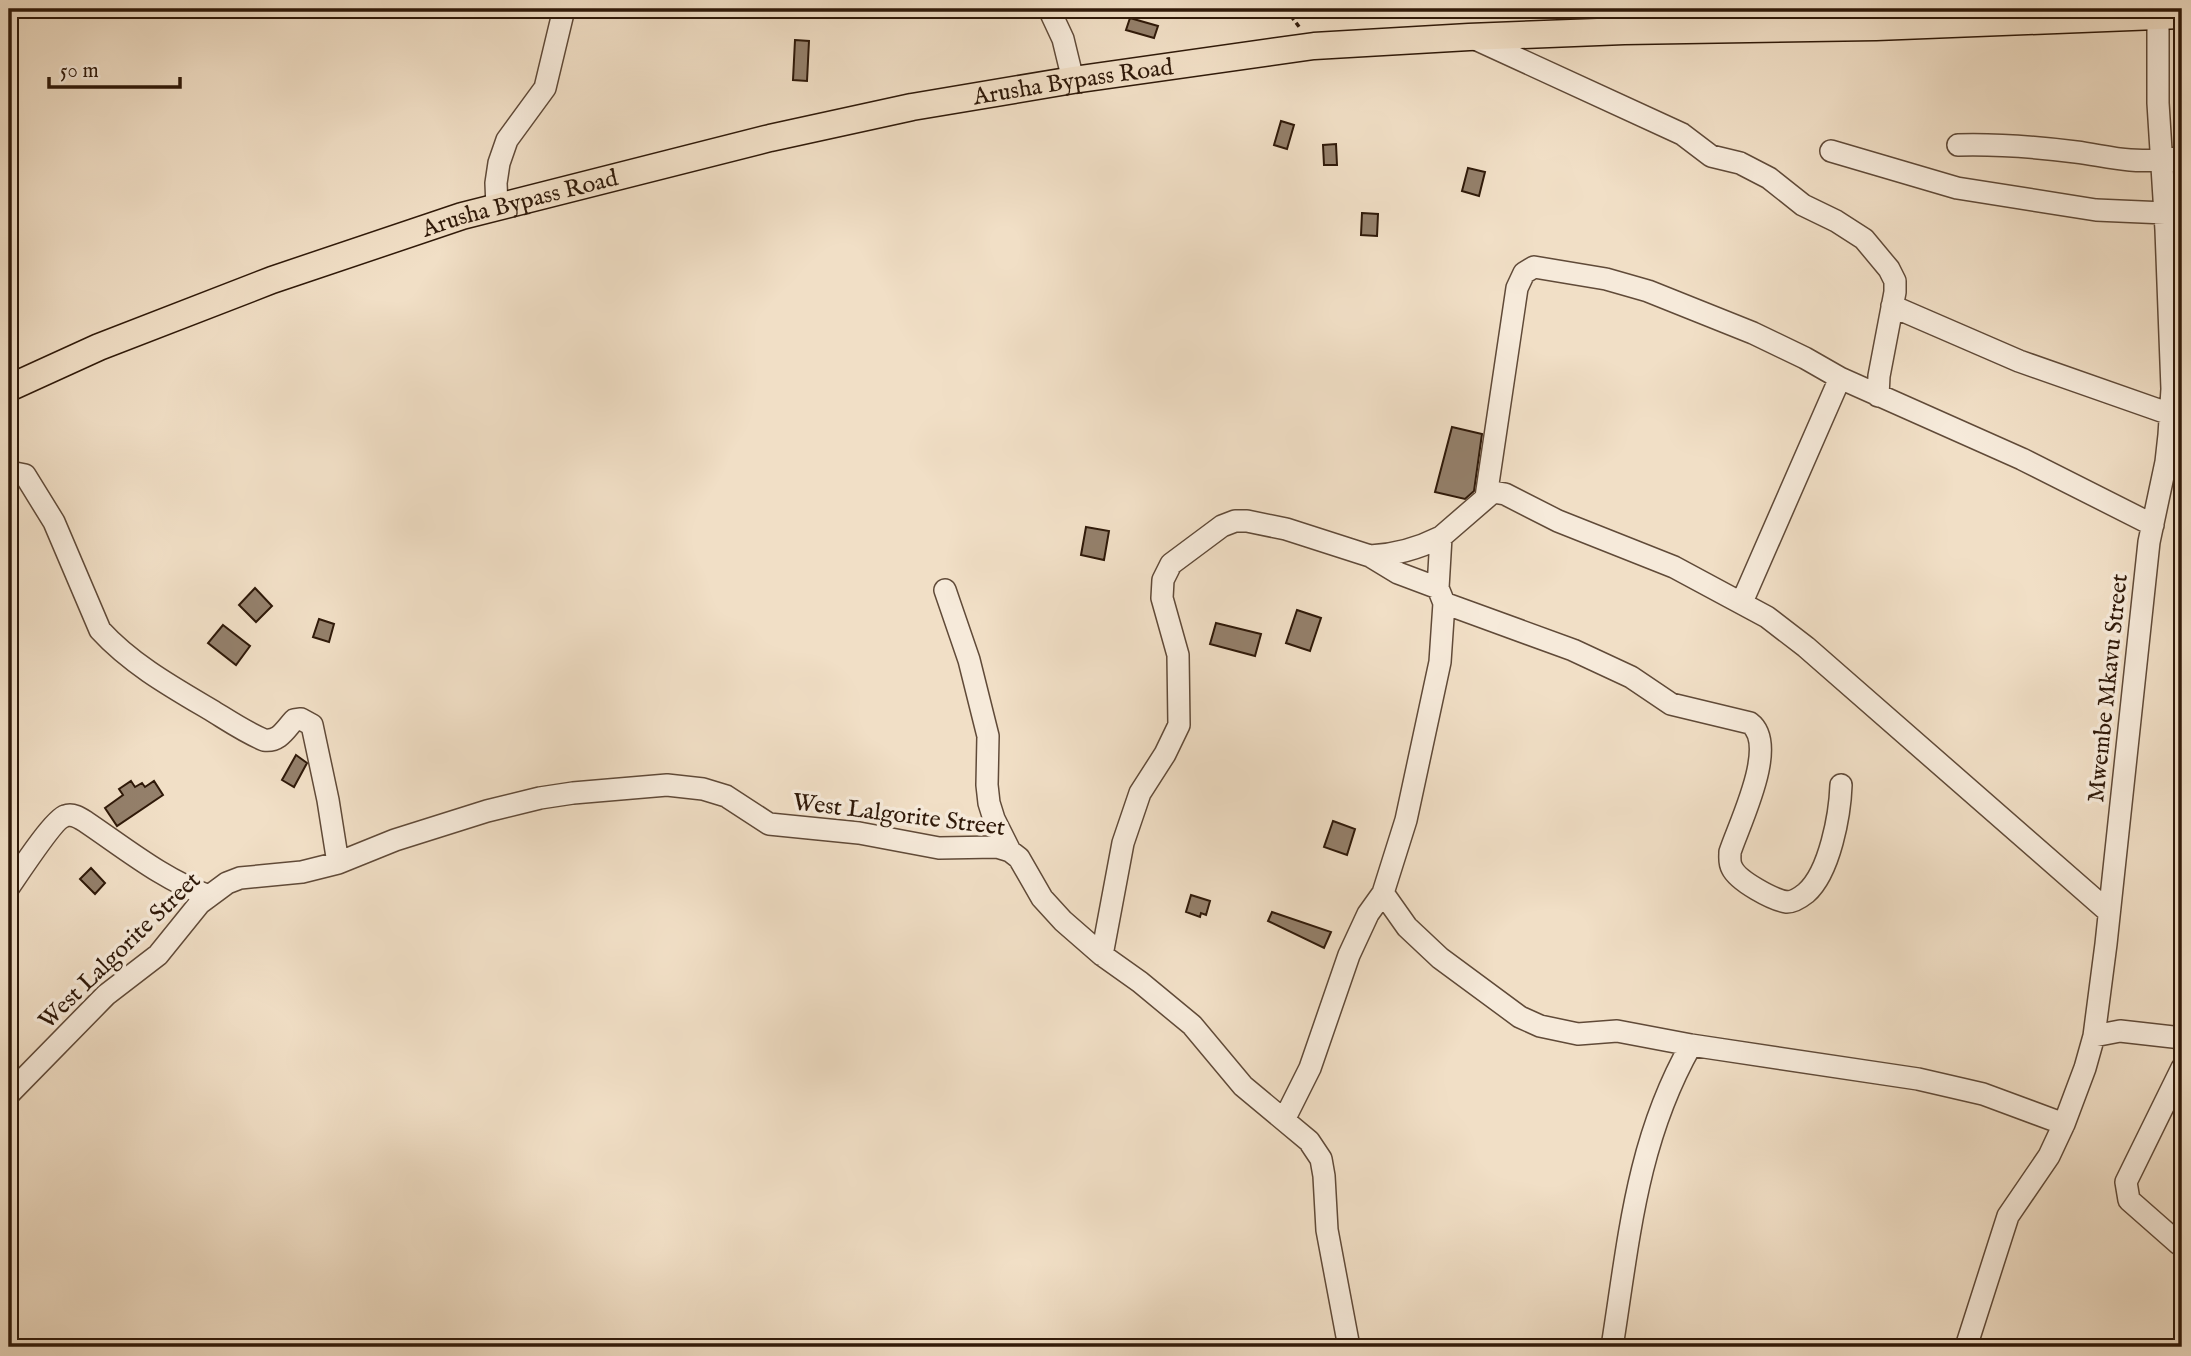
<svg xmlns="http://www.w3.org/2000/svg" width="2191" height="1356" viewBox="0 0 2191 1356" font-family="'IM FELL English',serif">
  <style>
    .building { fill: #94806b; stroke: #2f1909; stroke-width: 2 }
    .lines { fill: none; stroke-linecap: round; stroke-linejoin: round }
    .minor-casing { stroke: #604a38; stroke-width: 24 }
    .major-casing { stroke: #2f1909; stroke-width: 29 }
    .path { stroke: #2f1909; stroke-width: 3.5; stroke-dasharray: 5 3.5; stroke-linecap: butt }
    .minor { stroke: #f6eada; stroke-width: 21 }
    .major { stroke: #f1dfc6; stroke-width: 26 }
    .labels { text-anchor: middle; stroke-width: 7; stroke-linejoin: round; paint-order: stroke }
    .street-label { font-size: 24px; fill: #2f1909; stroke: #f6eada }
  </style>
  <rect width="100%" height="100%" fill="#f1dfc6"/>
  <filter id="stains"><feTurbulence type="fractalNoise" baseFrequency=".00286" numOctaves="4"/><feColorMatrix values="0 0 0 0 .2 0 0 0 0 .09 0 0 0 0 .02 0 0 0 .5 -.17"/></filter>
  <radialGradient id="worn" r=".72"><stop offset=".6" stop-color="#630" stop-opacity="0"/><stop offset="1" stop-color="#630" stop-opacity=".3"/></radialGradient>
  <!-- building -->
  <path class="building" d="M1130 18 1158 26 1154 38 1126 30Z
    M795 40 809 41 807 81 793 80Z
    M1281 121 1294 125 1287 149 1274 145Z
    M1336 144 1337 165H1324L1323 145Z
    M1468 168 1485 172 1479 196 1462 191Z
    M1362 213 1378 214 1377 236 1361 235Z
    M1452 427 1482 434 1474 491 1465 499 1435 492Z
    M1086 527 1109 531 1104 560 1081 555Z
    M255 588 272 606 256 622 239 605Z
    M1297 610 1321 618 1310 651 1286 643Z
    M319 619 334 624 329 642 313 637Z
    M1216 623 1261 634 1255 656 1210 644Z
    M223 625 250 646 236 665 208 643Z
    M296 755 307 763 294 787 282 780Z
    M131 781 135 787 142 783 145 787 154 781 163 795 117 826 105 808 123 795 119 789Z
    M1333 821 1355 829 1347 855 1324 847Z
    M91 868 105 883 95 894 80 879Z
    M1191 895 1210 901 1206 915 1201 913 1200 917 1186 912Z
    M1272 912 1331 932 1324 948 1268 921Z"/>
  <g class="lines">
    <defs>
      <path id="minor" d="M1049 9 1063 39 1073 80
        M1624 31 1635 9
        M1471 37 1682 134 1711 156 1740 163 1769 178 1803 205 1836 221 1864 239 1889 269 1895 281V292L1879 376 1878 396
        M1958 145C1997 144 2037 147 2076 152 2106 156 2133 164 2162 159
        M1831 151 1957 188 2096 210 2165 213
        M2162 155 2182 163
        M497 207 496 183 499 163 507 140 545 88 564 9
        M1892 306 2019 361 2170 414
        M9 475 15 473 25 475 54 522 100 630C131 664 172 687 211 710 229 721 245 732 264 740 279 742 285 730 294 720L301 719 312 725 328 800 338 863
        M1486 497 1517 288 1524 273 1534 267 1606 279 1648 291 1753 333 1805 358 1840 378 2022 459 2153 525
        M1370 556 1398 573 1438 588
        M945 590 969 660 988 736 987 785 989 803 994 819 1010 851
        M1742 602 1840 378
        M1444 603 1573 650 1631 677 1671 704 1750 723C1779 745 1739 824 1730 852 1730 858 1729 863 1732 868 1738 881 1773 900 1787 902 1794 902 1801 897 1806 893 1830 872 1840 814 1841 785
        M9 887C18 874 54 819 65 816 73 813 80 818 86 822 126 849 164 880 209 896
        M1383 893 1407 927 1440 958 1520 1017 1540 1026 1578 1034 1617 1031 1691 1045 1918 1079 1983 1094 2064 1124
        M1102 955 1123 843 1140 793 1165 754 1179 725 1178 655 1162 598 1163 580 1171 564 1222 526 1235 521H1247L1286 529 1370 556C1395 555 1419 548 1441 537
        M2094 1036 2120 1031 2182 1038
        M9 1094 106 995 158 955 200 903 227 883 240 878 302 872 338 863 395 840 487 811 540 798 573 793 667 785 703 789 726 796 769 824 859 833 939 848 997 847 1010 851 1019 858 1042 898 1063 921 1102 955 1140 982 1192 1025 1243 1086 1309 1141 1321 1159 1324 1176 1327 1230 1349 1347
        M1284 1120 1310 1068 1349 955 1368 914 1383 893 1406 820 1440 662 1444 603 1438 588 1441 537 1493 492 1505 494 1558 521 1674 567 1767 617 1806 647 2109 912
        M2179 1244 2129 1200 2126 1182 2182 1068
        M1612 1347C1629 1240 1636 1142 1691 1045
        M1966 1347 2008 1216 2049 1156 2064 1124 2085 1068 2094 1036 2106 944 2149 542 2166 462 2169 435 2172 389 2166 230 2158 103V9"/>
      <g id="major">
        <path id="s1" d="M9 388 99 347 272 280 462 216 770 138 912 107 1073 80 1314 46 1469 37 1624 31 1876 27 2182 15"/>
      </g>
    </defs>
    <!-- minor casing -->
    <use href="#minor" class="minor-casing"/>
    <!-- major casing -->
    <use href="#major" class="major-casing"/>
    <!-- path -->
    <path class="path" d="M1286 9 1300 28"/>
    <!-- minor -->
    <use href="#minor" class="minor"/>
    <!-- major -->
    <use href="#major" class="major"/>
  </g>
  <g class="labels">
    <!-- street labels -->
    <g class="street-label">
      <text dy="8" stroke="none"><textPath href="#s1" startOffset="1111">Arusha Bypass Road</textPath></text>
      <text dy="8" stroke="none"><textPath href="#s1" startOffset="544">Arusha Bypass Road</textPath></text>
      <text transform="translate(2107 688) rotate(-84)" y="8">Mwembe Mkavu Street</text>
      <text transform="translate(899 814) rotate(7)" y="8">West Lalgorite Street</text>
      <text transform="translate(119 950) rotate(-44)" y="8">West Lalgorite Street</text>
    </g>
  </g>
  <!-- margin -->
  <rect width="2191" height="1356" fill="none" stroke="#f1dfc6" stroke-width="35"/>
  <rect x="10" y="10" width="2170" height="1335" fill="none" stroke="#2f1909" stroke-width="3.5"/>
  <rect x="18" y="18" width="2156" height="1321" fill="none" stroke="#2f1909" stroke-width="2"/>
  <!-- scale -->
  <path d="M49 77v10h131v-10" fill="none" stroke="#2f1909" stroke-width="3.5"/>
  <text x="60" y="77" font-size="21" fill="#2f1909" stroke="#f6eada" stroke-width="5" paint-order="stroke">50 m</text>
  <rect width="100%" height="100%" filter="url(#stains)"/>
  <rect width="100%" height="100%" fill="url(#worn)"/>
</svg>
